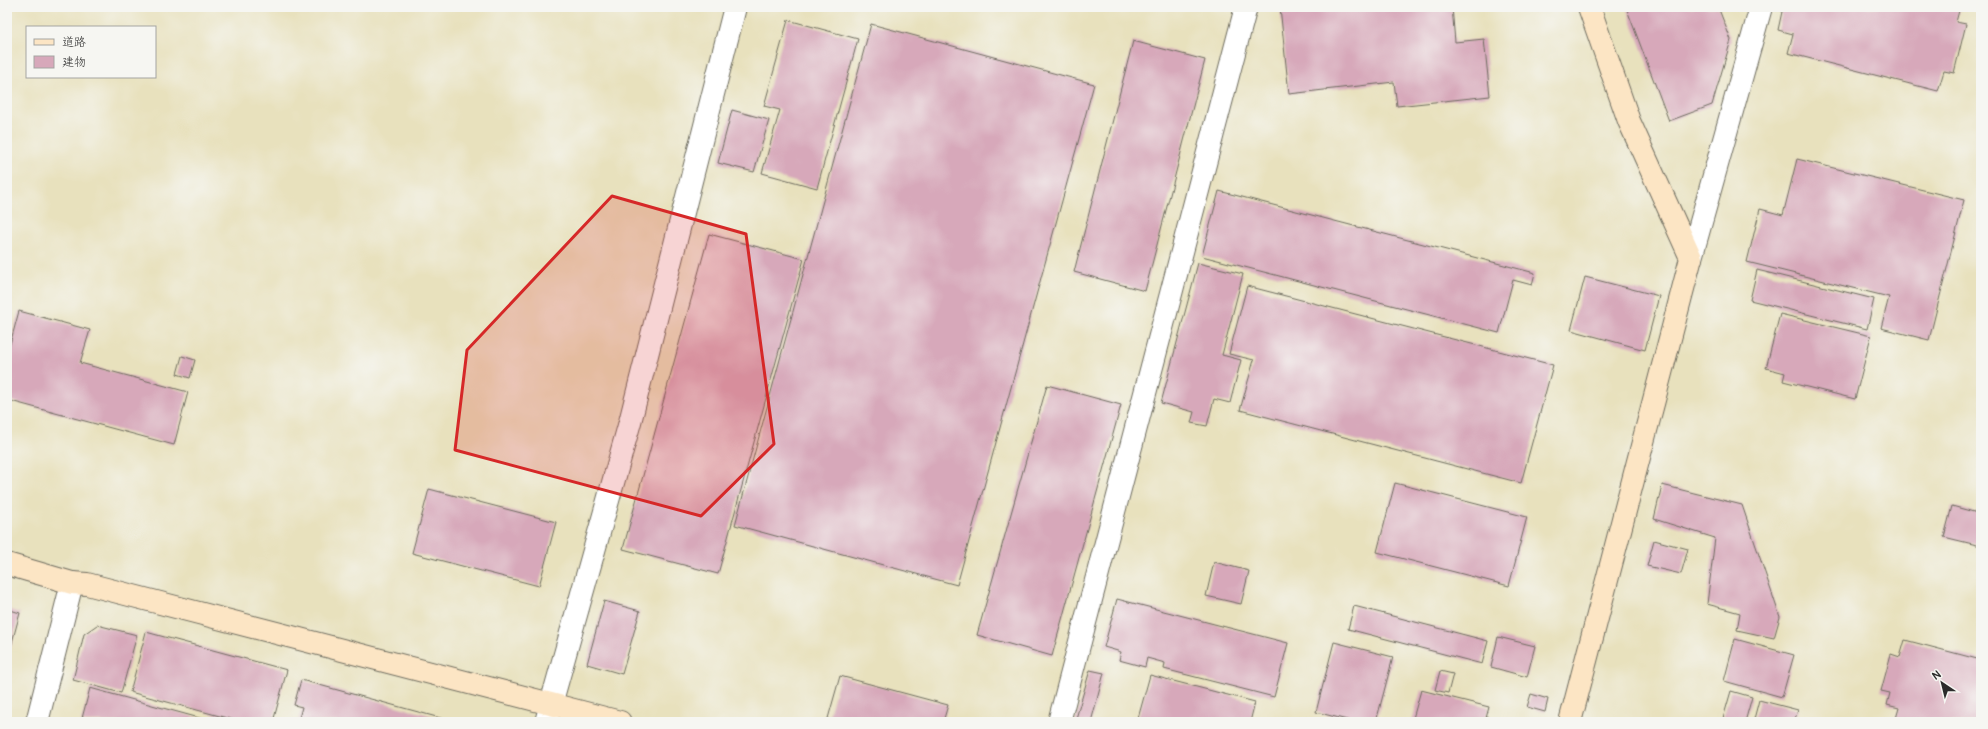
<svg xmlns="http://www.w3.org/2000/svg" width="1988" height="729" viewBox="0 0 1988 729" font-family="Pangolin,'Klee One',sans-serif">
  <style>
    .building { fill: #d7a8ba }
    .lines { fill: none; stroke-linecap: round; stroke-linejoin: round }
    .street-casing { stroke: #6d6b5e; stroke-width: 24 }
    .secondary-casing { stroke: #6d6b5e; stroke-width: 24 }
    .street { stroke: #fff; stroke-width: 22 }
    .secondary { stroke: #fce5c4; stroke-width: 22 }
    .marked { fill: #d62828; fill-opacity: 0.2; stroke: #d62828; stroke-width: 3; stroke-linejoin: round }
  </style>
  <rect width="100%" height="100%" fill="#f6f6f2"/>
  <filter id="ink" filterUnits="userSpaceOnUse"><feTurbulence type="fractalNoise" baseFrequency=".025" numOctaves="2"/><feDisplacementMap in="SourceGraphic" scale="8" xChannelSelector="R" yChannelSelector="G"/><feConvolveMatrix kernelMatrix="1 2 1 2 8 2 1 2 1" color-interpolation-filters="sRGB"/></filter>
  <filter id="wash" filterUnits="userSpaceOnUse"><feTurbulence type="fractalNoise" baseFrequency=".012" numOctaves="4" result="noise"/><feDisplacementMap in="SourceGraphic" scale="16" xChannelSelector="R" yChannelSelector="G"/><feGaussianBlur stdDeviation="0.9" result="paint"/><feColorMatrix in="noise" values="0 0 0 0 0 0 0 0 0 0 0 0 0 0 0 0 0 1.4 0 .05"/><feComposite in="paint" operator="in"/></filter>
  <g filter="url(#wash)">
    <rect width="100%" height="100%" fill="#e8e1bd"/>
    <g id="blocks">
      <!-- building -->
      <path class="building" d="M1280 7H1452L1455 42 1484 39 1490 96 1397 106 1394 82 1289 94Z
        M1626 7H1718L1731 40 1712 105 1669 121Z
        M1783 7H1960L1956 22 1966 24 1954 73 1944 71 1938 91 1788 53 1793 34 1778 30Z
        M788 20 858 39 817 188 762 173 780 110 764 106Z
        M871 24 1094 84 957 585 735 525Z
        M1133 41 1205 60 1145 291 1074 272Z
        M732 110 769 120 754 172 718 163Z
        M1797 159 1964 200 1929 340 1881 328 1889 297 1747 262 1760 209 1783 215Z
        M1219 191 1535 273 1532 285 1513 280 1499 333 1202 256Z
        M709 234 804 259 718 574 623 549Z
        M1198 263 1243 274 1222 355 1241 360 1230 403 1214 399 1207 426 1191 423 1194 412 1161 403Z
        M1757 270 1874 299 1867 329 1750 300Z
        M1585 277 1659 296 1645 350 1571 330Z
        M1247 286 1553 365 1521 483 1240 410 1254 360 1229 354Z
        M19 311 90 330 80 363 188 392 174 445 7 400V355Z
        M1780 314 1871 336 1855 399 1783 381 1785 373 1766 368Z
        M182 356 195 360 190 378 177 374Z
        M1047 385 1121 405 1052 656 977 635Z
        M1395 483 1527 517 1509 586 1377 552Z
        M1662 485 1742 505 1780 617 1774 638 1737 630 1740 613 1707 604 1715 538 1654 519Z
        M429 489 556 522 539 586 412 553Z
        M1952 506 1981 514V546L1944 537Z
        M1654 540 1688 549 1681 574 1647 566Z
        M1214 562 1249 571 1241 604 1206 596Z
        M1117 599 1288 643 1274 697 1164 669 1165 663 1147 658 1145 667 1119 660 1121 652 1104 647Z
        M604 601 640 611 622 674 587 664Z
        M1354 606 1488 641 1482 664 1348 629Z
        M7 609 20 613 7 661Z
        M97 625 137 635 121 693 73 680 84 634Z
        M146 632 287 670 273 722H242L130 692Z
        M1498 637 1535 646 1527 677 1491 667Z
        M1735 639 1794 655 1782 697 1724 681Z
        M1905 640 1981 660V722H1895L1899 708 1887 705 1890 693 1881 691 1891 654 1900 657Z
        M1334 642 1393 657 1376 722H1355L1316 712Z
        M1090 670 1104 673 1091 722H1075Z
        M1440 671 1453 674 1448 693 1435 690Z
        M1150 675 1255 702 1250 722H1137Z
        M840 676 948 705 943 722H827Z
        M301 680 455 722H298L302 707 294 705Z
        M90 688 214 722H81Z
        M1421 690 1489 707 1485 722H1412Z
        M1731 691 1752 697 1745 722H1722Z
        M1531 694 1548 699 1545 712 1527 707Z
        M1759 700 1798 710 1794 722H1764L1754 719Z"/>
    </g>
  </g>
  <g filter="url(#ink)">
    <use href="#blocks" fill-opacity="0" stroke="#6d6b5e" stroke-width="1"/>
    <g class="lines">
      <defs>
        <path id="street" d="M1691 258 1761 7
          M37 722 72 583
          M546 722 630 422 735 7
          M1059 722 1246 7"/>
        <path id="secondary" d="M7 564 72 583 87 584 620 722
          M1570 722 1691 258 1629 121 1589 7"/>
      </defs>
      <!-- street casing -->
      <use href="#street" class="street-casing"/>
      <!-- secondary casing -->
      <use href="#secondary" class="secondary-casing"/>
      <!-- street -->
      <use href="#street" class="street"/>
      <!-- secondary -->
      <use href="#secondary" class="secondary"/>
    </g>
  </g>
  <!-- marked area -->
  <path class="marked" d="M612 196 746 234 774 444 701 516 455 450 467 350Z"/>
  <!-- margin -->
  <rect width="1988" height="729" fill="none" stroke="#f6f6f2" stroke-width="24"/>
  <!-- legend -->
  <rect x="26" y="26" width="130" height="52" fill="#f6f6f2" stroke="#a5a5a2"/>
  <rect x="34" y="39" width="20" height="6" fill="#fce5c4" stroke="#a5a5a2"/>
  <text x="62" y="46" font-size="12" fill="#2b2b2b">道路</text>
  <rect x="34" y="56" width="20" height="12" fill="#d7a8ba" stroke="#a5a5a2"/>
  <text x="62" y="66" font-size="12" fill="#2b2b2b">建物</text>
  <!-- north arrow -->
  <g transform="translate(1942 683) rotate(325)" stroke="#f6f6f2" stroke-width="3" paint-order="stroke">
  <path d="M0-3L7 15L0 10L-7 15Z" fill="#2b2b2b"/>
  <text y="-6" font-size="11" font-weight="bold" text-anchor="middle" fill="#2b2b2b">N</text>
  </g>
</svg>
